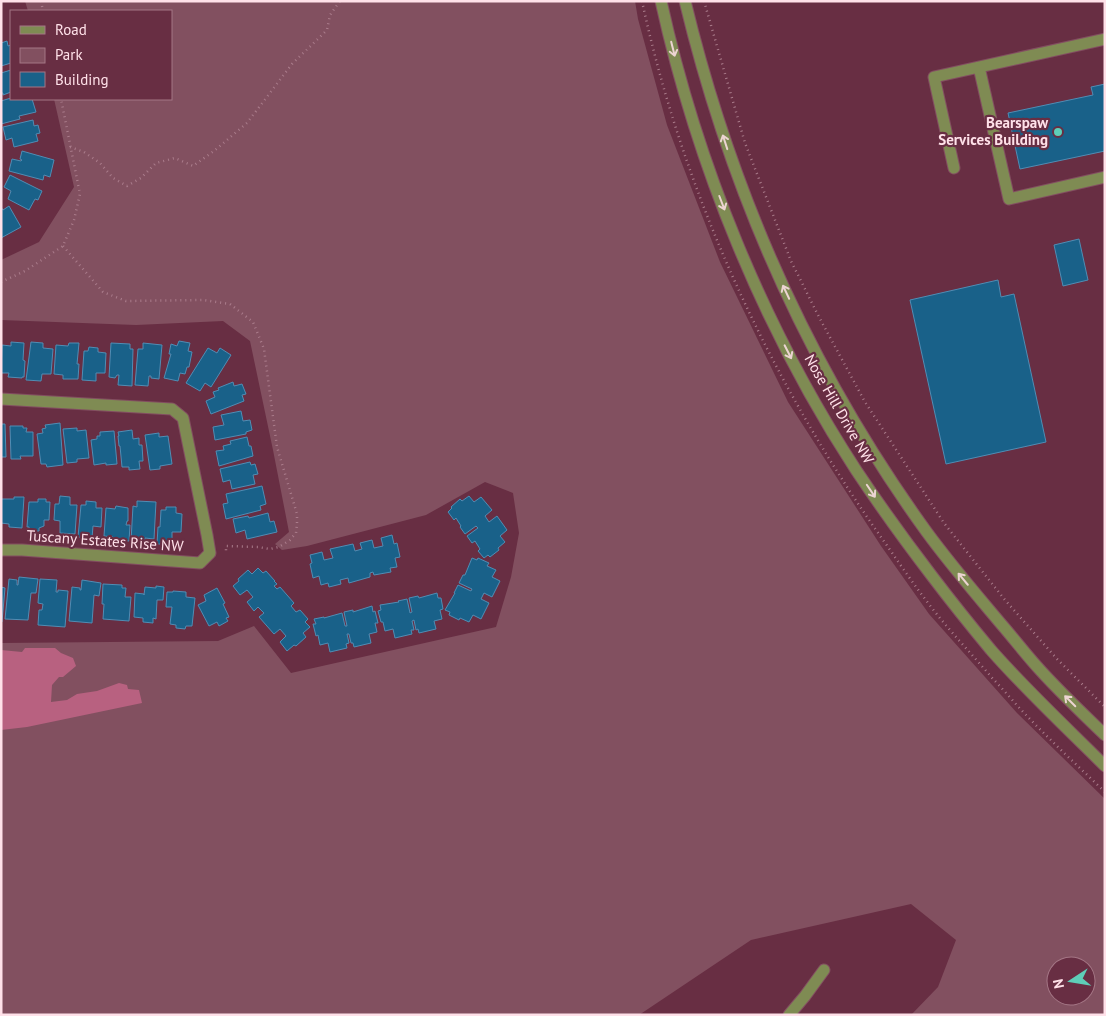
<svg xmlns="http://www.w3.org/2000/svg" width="1106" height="1016" viewBox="0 0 1106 1016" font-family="'PT Sans',sans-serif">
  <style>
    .green { fill: #825060; fill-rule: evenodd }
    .forest { fill: #b86180 }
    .building { fill: #196189; stroke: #508db4 }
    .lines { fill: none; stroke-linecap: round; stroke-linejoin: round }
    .minor-casing { stroke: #834e61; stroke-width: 13 }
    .path { stroke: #aa7c8b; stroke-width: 2.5; stroke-dasharray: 1 4; stroke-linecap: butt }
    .minor { stroke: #7f8b53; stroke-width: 11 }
    .oneway { stroke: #ecd4d2 }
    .poi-dot { fill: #5eceb8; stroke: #682e43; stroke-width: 2 }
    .labels { text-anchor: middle; stroke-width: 4.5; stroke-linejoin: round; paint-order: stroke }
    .poi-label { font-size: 15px; font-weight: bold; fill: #ffe1e9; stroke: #682e43; text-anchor: end }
    .street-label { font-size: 15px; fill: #ffe1e9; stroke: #682e43 }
  </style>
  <rect width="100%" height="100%" fill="#682e43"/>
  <!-- green -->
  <path class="green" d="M25 1H635L638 19 667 125 720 262 788 402 881 546 929 614 1017 713 1105 799V1015H911L938 987 956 940 911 904 751 940 639 1015H1V643L218 641 254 626 291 673 496 627 511 577 519 533 513 493 485 482 426 515 307 546 282 550 275 544 289 532 273 450 250 341 223 321 136 325 1 320V260L39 242 74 187 54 99H171V11H28ZM1056 966H1086V996H1056Z"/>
  <!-- forest -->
  <path class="forest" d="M25 648H55L61 653 73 658 76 666 63 677H59L52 685 51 702 67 700 77 694 97 691 119 683 127 685 128 689 139 690 142 703 27 727 1 730V650L22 652Z"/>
  <!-- building -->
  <path class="building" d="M7 41 8 46 11 45V63L1 66V43Z
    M11 70V92L3 95V93H1V73Z
    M1105 84V151L1020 169 1008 113 1093 95 1091 87Z
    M11 98 32 99 36 112 19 116 20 119 1 124V101Z
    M33 120 34 126 38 125 40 133 36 134 38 141 14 147 12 138 6 140 3 127Z
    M22 151 54 160 50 177 44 175 43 180 9 171 12 159 21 161 22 160 20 159Z
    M10 175 42 191 38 200 35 199 29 210 8 199 11 191 4 187Z
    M9 206 21 227 1 238V207L3 210Z
    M1079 239 1088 280 1063 286 1054 245Z
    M998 280 1001 297 1014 294 1046 442 946 464 910 300Z
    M179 341 190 343 188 351 192 352 189 367H187L185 374 180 373 178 381 164 378 171 354H169L171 344 177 346Z
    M11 342 24 343 23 360 25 361 24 377H22V378L8 377 9 373H1L2 345 11 346Z
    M31 342 43 343V348L53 349 51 374H42L41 381 26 380Z
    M69 343H79L77 364H79L78 379H63V375L54 374 56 345 68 346Z
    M111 343 130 344V349H133L132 386 118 385 119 375H117L115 378 109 377Z
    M143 343 162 345 159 379 151 378V376H149L148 386 135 385 138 349H143Z
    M89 347 98 348V352L106 353 105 373H96V381L82 380 84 351H88Z
    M208 348 217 353 220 348 231 355 211 387 205 383 200 391 186 383Z
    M233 382 234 386 242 384 246 394 242 395 244 401 211 414 206 401 215 397 213 392 219 390 218 388Z
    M241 411 243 421 250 420 252 430 246 432V434L215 440 213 427 224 425 221 415Z
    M60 423 63 465 47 467 46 464H41L37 434 43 433 42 429 46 428 45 425Z
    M1 424H5L6 457H1Z
    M10 426H23V428H27L26 432H33V456H20L21 459H11Z
    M77 428V431L86 430 89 458 77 459V462L67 463 63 429Z
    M132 430 133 439 139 438V445H142L143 461H139L140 469 129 470V467H122L120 446H119L118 436H119L118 432Z
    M114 431 117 464 106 465V463L94 465 91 440 97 439V436H100V432Z
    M159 433V437L168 436 172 464 160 466V469L150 470 145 435Z
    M247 437 249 446H251L253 456 219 466 216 451 224 450 223 446 231 444 230 441Z
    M250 462 251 465 255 464 258 474 253 475 255 484 232 489 230 480 223 482 220 469Z
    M262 486 266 504 260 506 261 510 226 519 223 504 228 503 226 494Z
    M60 496 70 497V505H77L75 534 60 533V521L54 520 55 504H59Z
    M469 496 474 502 481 497 492 510 485 516 489 522 497 516 507 530 500 536 505 542 498 548 499 550 490 557 488 555 484 558 478 551 480 549 475 541 472 543 467 536 478 528 476 526 465 534 460 527 461 526 456 518 454 520 448 512 452 508 451 507 460 499 462 501Z
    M14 497H24L22 528 9 527V524L1 523V499H14Z
    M38 499H46V502H50L49 520H44V526L39 528V531H29V527H27L29 502H38Z
    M86 501 96 502V508H102L101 527 93 526 92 538 78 537 81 505H86Z
    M137 501 156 502 154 539 145 538V542L131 541 133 506 137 507Z
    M116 506 128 508V521H127L126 525H130L129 541 113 540V537L104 536 106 508 115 509Z
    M166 507H176V513L182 514 181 532H172V544H157L158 527H160L161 510H166Z
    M268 513 270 522 274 521 277 532 247 539 245 530 236 533 233 519 248 516 249 518Z
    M392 535 394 544 397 543 400 557 395 558 397 567 390 568 391 572 374 575 373 572 370 573V577L349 583 348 578 340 580 341 584 329 587 328 583 321 585 319 576 313 578 310 564 312 563 310 555 322 552 324 560 333 558 330 549 353 544 355 551 362 549 360 543 372 540 374 548 383 546 381 538Z
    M472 558 477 560 478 558 489 563 487 566 496 570 492 577 500 581 492 597 484 593 481 599 489 603 481 619 473 615 469 622 460 618 459 620 449 615 450 612 445 610 455 593H454L458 585 471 591 472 589 459 583 463 575H465Z
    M258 568 263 573 266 571 275 581H274L277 584 274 586 277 589 280 587 294 603 291 606 296 612 300 610 308 619 305 622 310 627 303 633 306 637 296 646 294 645 287 651 280 642 286 636 280 629 274 634 259 617 264 613 258 607 254 611 247 602 253 597 247 590 240 595 233 586 239 581 238 579 248 570 252 574Z
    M19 577 38 579 36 593H31L28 620 5 619 9 579 17 580V585H18Z
    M40 579 57 580 56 592H58V590L68 591 65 627 38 625 39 610H42L43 604 38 603Z
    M82 580 101 583 99 596 94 595 92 623 69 621 72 587 80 588V590H81Z
    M103 584 122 585V588H126L125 597H131L129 621 103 619 104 604H102Z
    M156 586 164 587 163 600H157L156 619 153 618V623L143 622V618L134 617 135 593 144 594V595L145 587 156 588Z
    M1 587 5 588 2 622 1 621Z
    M217 588 225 603 223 604 229 617 226 618 228 621 219 626 217 622 209 626 198 605 206 601 204 595Z
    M173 591 186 592V597L195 598 192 626H186L185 629 176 628V625L170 624 172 607H166L167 592H173Z
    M437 593 438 598H441L443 609 440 610 442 619 434 621 436 629 419 633 418 629 416 630 414 620 412 621 414 630H411L412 634 395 638 393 629 385 631 383 622H381L378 611 381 610 380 605 399 602 398 601 407 599 410 613 412 612 409 598 418 596 419 598Z
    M372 606 373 612 375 611 378 623H375L377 632 369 634 371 643 354 647 353 643H351L349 634H347L349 643 346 644 347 648 330 652 328 643 320 645 318 635 316 636 313 624H316L314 619 324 617V618L342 613 345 626H347L344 612 353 610V612Z"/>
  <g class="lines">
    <defs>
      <path id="minor" d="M661 1C697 165 764 329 856 470 880 506 906 542 932 576 951 601 971 626 991 650 1027 691 1067 728 1105 766
        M685 1C731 192 811 372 926 531 950 564 976 594 1002 625 1015 640 1027 656 1041 671 1061 693 1083 714 1105 735
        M979 67 1009 199 1105 177
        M954 168 934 77 1105 39
        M1 399 172 409 183 418 207 535 210 553 200 563 22 550H1
        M789 1015 805 996 824 970"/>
    </defs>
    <!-- minor casing -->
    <use href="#minor" class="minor-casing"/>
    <!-- path -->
    <path class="path" d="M41 1 43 11
      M642 1C684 197 772 385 888 547 906 573 924 599 944 623 960 642 977 660 993 679 1005 691 1016 705 1028 717 1053 743 1079 767 1105 792
      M704 1 745 143 791 261 819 317 865 402 944 523 1005 600 1057 659 1105 707
      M70 147 84 152 100 163 113 178 127 186 141 178 156 163 175 158 193 166 214 151 247 123 292 64 327 30 330 15 340 1
      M63 246 103 292 126 301 203 300 230 304 253 322 264 349 277 447 297 514V524L296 533 290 540 279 547 270 549 258 547 226 546V554
      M1 282 25 271 63 246 74 220 80 194 61 99"/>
    <!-- minor -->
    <use href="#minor" class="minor"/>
  </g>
  <!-- one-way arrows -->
  <defs><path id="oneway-shaft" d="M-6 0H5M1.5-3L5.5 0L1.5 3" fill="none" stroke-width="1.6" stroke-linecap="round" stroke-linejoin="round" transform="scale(1.25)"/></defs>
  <g class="oneway">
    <use href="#oneway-shaft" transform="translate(673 49) rotate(76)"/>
    <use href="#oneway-shaft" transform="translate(725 142) rotate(-108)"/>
    <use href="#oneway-shaft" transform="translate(722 203) rotate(69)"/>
    <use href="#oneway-shaft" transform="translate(786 292) rotate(-115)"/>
    <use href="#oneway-shaft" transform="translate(788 352) rotate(63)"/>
    <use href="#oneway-shaft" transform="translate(871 491) rotate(56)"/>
    <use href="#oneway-shaft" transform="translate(963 579) rotate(-130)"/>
    <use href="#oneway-shaft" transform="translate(1070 701) rotate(-135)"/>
  </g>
  <!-- markers -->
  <circle class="poi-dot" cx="1058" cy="132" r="5"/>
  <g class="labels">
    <!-- poi labels -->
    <g class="poi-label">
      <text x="1048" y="128">Bearspaw<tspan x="1048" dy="17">Services Building</tspan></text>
    </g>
    <!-- street labels -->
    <g class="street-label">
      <text transform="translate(839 409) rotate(60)" y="5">Nose Hill Drive NW</text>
      <text transform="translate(105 541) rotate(4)" y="5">Tuscany Estates Rise NW</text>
    </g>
  </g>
  <!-- border -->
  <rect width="1106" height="1016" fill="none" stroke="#ffe1e9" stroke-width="5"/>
  <!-- legend -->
  <rect x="10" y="10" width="162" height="90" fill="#682e43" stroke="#a47685"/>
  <rect x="20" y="26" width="25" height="8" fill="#7f8b53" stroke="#a47685"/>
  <text x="55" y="35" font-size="15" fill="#ffe1e9">Road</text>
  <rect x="20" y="48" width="25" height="15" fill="#825060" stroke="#a47685"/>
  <text x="55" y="60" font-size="15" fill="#ffe1e9">Park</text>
  <rect x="20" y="72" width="25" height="15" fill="#196189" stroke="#a47685"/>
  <text x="55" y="85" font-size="15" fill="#ffe1e9">Building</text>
  <!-- north arrow -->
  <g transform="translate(1071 981) rotate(258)"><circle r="24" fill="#682e43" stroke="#a47685"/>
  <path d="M0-4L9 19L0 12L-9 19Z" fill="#5eceb8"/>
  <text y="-8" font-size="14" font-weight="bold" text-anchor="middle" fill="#ffe1e9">N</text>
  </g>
</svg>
